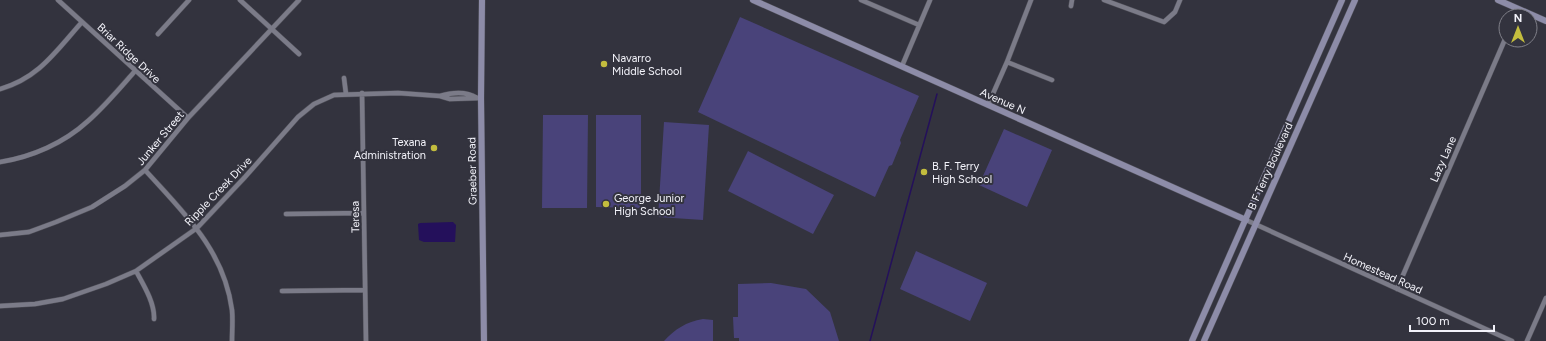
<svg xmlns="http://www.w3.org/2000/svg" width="1546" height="341" viewBox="0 0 1546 341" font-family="Figtree,sans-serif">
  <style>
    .green { fill: #49437a }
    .water { fill: #24105b }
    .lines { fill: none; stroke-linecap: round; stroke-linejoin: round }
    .stream { stroke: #24105b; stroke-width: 1.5 }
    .street-casing { stroke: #4f4f58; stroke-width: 5.5 }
    .secondary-casing { stroke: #4f4f58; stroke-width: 7 }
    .street { stroke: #7b7b88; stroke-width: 4.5 }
    .secondary { stroke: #8d8ca8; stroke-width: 6 }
    .poi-dot { fill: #c3bd3e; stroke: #33333e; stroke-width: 1.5 }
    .labels { text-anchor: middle; stroke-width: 4; stroke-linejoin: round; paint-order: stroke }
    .street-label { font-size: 11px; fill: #f3f3fa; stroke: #33333e }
    .poi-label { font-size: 11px; fill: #f3f3fa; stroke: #33333e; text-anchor: start }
  </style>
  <rect width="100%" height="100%" fill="#33333e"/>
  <!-- green -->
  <path class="green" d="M740 17 919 96 900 140 901 143 892 165 889 166 875 197 698 112Z
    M543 115H588L587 208H542Z
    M596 115H641V208L596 207Z
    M664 122 709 125 703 220 658 217Z
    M1004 129 1052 150 1027 207 979 185Z
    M748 151 834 195 813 234 728 191Z
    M916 251 987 283 970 321 900 289Z
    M771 283 806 289 830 312 839 341H739V338H734L733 317H738V284Z
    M703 319 713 320V341H664C675 329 686 322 703 319Z"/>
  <!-- water -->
  <path class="water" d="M453 222 456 225 455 242H424L419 240 418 224 420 223Z"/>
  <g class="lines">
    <!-- stream -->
    <path class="stream" d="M870 341 937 94"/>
    <defs>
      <path id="street" d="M58 0 188 118
        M240 0 299 54
        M861 0 919 25
        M1104 0 1164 22 1175 12 1180 0
        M1071 6 1072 0
        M1515 16 1518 9
        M158 34 189 0
        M1007 62 1052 80
        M902 66 930 0
        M344 78 346 94
        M0 89C39 78 56 51 82 22
        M362 93 366 341
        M440 96C453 92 466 91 477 98
        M988 105 1007 62 1031 0
        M0 162C32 157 64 143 88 121 105 106 120 88 135 71
        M145 170C184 213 224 250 232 310 233 320 232 331 232 341
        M286 214 364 213
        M1246 220 1512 341
        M0 235 29 232 56 222 92 207 125 186 145 170 188 118 299 0
        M136 271C143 284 155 303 154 319
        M1397 289 1506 37
        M282 291 365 290
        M0 306 35 304 63 299 106 284 136 271 197 228 245 177 298 117 314 104 334 95 398 93 440 96 450 99 481 98
        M1527 341 1546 298"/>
      <path id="secondary" d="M482 0 481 98 484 341
        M753 0 1246 220
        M1498 0 1546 21
        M1192 341 1342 0
        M1204 341 1355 0"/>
    </defs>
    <!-- street casing -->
    <use href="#street" class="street-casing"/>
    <!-- secondary casing -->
    <use href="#secondary" class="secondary-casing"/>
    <!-- street -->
    <use href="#street" class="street"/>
    <!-- secondary -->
    <use href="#secondary" class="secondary"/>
  </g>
  <!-- markers -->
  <g class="poi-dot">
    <circle cx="604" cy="64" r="4"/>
    <circle cx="434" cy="148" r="4"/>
    <circle cx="924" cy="172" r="4"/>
    <circle cx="606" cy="204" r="4"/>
  </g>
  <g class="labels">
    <!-- street labels -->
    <g class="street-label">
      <text transform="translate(129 53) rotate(43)" y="4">Briar Ridge Drive</text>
      <text transform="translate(1003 101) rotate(24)" y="4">Avenue N</text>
      <text transform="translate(160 138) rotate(-50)" y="4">Junker Street</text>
      <text transform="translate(1443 159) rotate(-66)" y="4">Lazy Lane</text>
      <text transform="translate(1270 166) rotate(-66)" y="4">B F Terry Boulevard</text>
      <text transform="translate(472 171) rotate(-91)" y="4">Graeber Road</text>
      <text transform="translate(218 191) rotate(-46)" y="4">Ripple Creek Drive</text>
      <text transform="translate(355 217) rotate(-91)" y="4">Teresa</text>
      <text transform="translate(1383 273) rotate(24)" y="4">Homestead Road</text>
    </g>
    <!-- poi labels -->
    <g class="poi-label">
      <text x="612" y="62">Navarro<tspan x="612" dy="13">Middle School</tspan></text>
      <text x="426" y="146" text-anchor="end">Texana<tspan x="426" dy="13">Administration</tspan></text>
      <text x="932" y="170">B. F. Terry<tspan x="932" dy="13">High School</tspan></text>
      <text x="614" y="202">George Junior<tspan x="614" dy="13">High School</tspan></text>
    </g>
  </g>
  <!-- north arrow -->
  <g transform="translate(1518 28)"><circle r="19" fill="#33333e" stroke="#808089"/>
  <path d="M0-3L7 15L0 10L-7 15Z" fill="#c3bd3e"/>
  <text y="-6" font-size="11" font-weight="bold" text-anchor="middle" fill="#f3f3fa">N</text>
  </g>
  <!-- scale -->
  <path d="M1410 325v6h84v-6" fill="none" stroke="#f3f3fa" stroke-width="2"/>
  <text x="1416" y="325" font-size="12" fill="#f3f3fa" stroke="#33333e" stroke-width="3" paint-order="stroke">100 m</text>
</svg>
